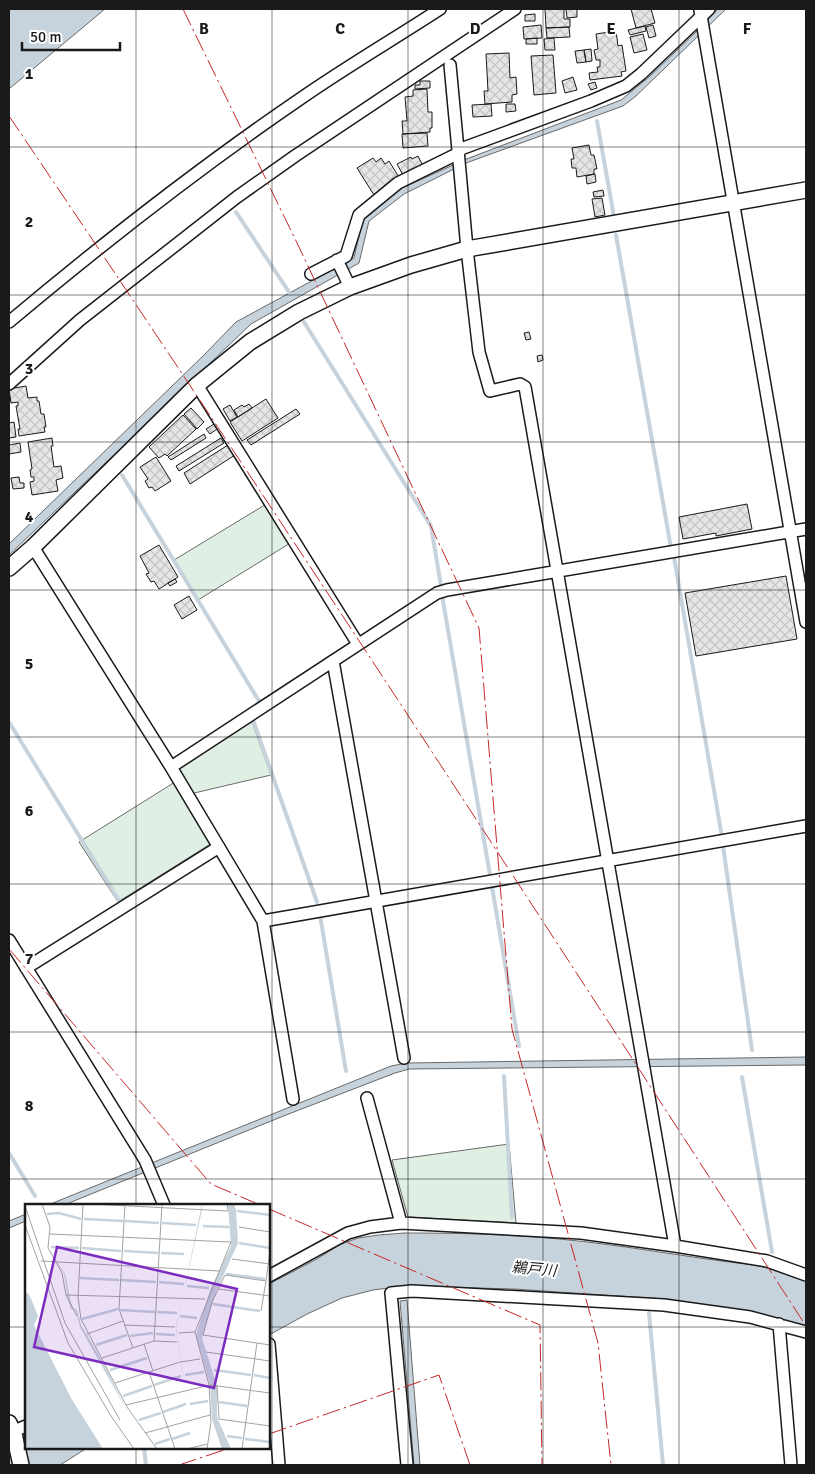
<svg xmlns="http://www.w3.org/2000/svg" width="815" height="1474" viewBox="0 0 815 1474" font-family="Signika,'Noto Sans JP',sans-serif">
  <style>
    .green { fill: #e0efe3; stroke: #6a6a6a }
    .water { fill: #c6d2dc; stroke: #6a6a6a }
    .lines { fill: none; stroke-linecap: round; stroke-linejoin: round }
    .stream { stroke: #c6d2dc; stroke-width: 4 }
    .building { fill: url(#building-cross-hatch); stroke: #1a1a1a }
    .minor-casing { stroke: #1a1a1a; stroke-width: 14 }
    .tertiary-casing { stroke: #1a1a1a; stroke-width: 18 }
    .minor { stroke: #fff; stroke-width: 11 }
    .tertiary { stroke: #fff; stroke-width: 15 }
    .power { stroke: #c62828; stroke-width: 1; stroke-dasharray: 18 4 2.5 4; stroke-linecap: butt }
    .grid { fill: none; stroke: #1a1a1a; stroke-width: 1; stroke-opacity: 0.55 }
    .labels { text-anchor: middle; stroke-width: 4; stroke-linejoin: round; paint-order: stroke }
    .water-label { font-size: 15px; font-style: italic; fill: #1a1a1a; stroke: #fff }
    .inset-river { fill: none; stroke: #c6d2dc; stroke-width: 2.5 }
    .inset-road { fill: none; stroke: #a3a3a3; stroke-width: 1 }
    .view { fill: #7b2cbf; fill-opacity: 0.15; stroke: #7b2cbf; stroke-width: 2.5 }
    .inset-edge { fill: none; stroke: #1a1a1a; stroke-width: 2.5 }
    .grid-label { font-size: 16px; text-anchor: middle; font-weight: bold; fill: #1a1a1a; stroke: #fff; stroke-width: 4; stroke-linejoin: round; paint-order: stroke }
  </style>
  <defs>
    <pattern id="building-cross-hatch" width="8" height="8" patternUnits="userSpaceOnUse" patternTransform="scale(1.25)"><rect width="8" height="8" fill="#e6e6e6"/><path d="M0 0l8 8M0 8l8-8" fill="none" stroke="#c5c5c5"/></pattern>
  </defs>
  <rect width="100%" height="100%" fill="#fff"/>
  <!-- green -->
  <path class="green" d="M268 503 292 542 198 600 174 560Z
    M251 719 271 775 190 794 176 769Z
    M175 782 212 843 118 902 79 842Z
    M509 1144 516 1223 408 1217 392 1160Z"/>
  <!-- water -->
  <path class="water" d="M9 9H105L9 89Z
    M718 9H726L636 96 623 106 466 163 404 194 369 221 359 263 251 324 9 555V544L204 355 236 322 354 258 363 218 400 189 464 160 621 100 649 77 699 29Z
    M806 1057V1065L409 1069 395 1073 286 1115 64 1205H48L391 1066 407 1063Z
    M26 1214V1221L9 1228V1221Z
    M404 1233C456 1233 507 1234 559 1239 625 1245 689 1258 755 1265L787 1273 806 1281V1329L775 1318 750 1312 664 1299 514 1289 405 1286 373 1290 342 1298 307 1314 269 1335V1284L317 1259 339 1245 358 1238 379 1235Z
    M407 1300 420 1465H414L400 1301Z
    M26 1431V1448H87L60 1465H9V1439Z"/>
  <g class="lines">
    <!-- stream -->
    <path class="stream" d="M597 121 614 217
      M236 212 291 295
      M616 235 671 548
      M304 322 431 526 441 586
      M122 475 259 701
      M674 557 722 837
      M442 595 490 875
      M253 720 317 902
      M9 722 121 904
      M723 846 752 1050
      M492 887 519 1046
      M320 915 346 1071
      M504 1076 512 1217
      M742 1077 772 1252
      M9 1153 35 1196
      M649 1313 663 1465
      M144 1448 146 1465"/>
  </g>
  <!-- building -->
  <path class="building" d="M545 9H564V19H570V27L546 28Z
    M566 9H577V17L567 18Z
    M631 9H651L655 23 636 28Z
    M535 14V21H525V15Z
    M541 25 542 38 524 39 523 27Z
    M653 25 656 36 649 38 646 27Z
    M645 26 646 31 630 35 628 30Z
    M569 27 570 37 547 38 546 28Z
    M616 31 618 46 622 45 626 71 621 72 622 76 590 80 589 73 598 72 597 67H600V60H596L594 50 598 49 596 34Z
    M643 34 647 50 634 53 630 37Z
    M537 38V44H526V39Z
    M554 38 555 50H545L544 39Z
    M591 49 592 61 586 62 584 50Z
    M584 50 586 62 577 63 575 51Z
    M509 53 510 78 516 77 517 94 512 95V102L485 104 484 91H488L486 54Z
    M553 55 556 93 534 95 531 56Z
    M573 77 577 90 565 93 562 81Z
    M420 81H430V88L415 89V85H420Z
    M595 82 597 88 591 90 588 84Z
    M427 89 428 112H432V128H430V132L403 134 402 121H407L405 97 413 96V90Z
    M491 104 492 116 473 117 472 105Z
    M506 104H515L516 111 506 112Z
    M427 133 428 146 403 148 402 134Z
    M589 145 591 155H594L597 169H594V174L577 177 576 168H572L571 159H574L572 148Z
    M418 156 423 166 404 177 397 164 411 157 412 159Z
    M373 158 376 162 381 158 385 164 389 161 400 179 374 195 357 168Z
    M595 174 596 182 587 184 586 176Z
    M603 190 604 196 594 197 593 192Z
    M602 198 605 215 595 217 592 199Z
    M529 332 531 339 526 340 524 333Z
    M542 355 543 360 538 362 537 356Z
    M26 386 28 398 37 397V401H39L41 414H44L46 427H44L45 432 19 436 18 429H20L16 406H18V402L11 403 9 389Z
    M266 399 278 418 242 441 230 422Z
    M249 404 252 408 238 417 234 410 242 405 244 407Z
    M230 405 237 417 230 421 223 409Z
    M191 408 204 422 197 429 184 414Z
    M296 409 300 414 251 445 247 440Z
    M183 415 196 429 167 456 165 454 159 458 149 447Z
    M14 422 16 437 9 438V423Z
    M214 424 217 429 210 434 206 429Z
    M204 434 206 438 171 460 168 457Z
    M52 438 53 446H51L54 467 61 466 63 478 56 480 58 491 32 495 30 482 34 481V477H31L30 470 32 469 28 442Z
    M221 438 224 443 179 471 176 466Z
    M20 443 21 452 9 454V445Z
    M228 445 235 455 190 484 184 473Z
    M156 457 171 481 155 491 152 487 149 488 145 481 148 479 140 467Z
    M19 477 20 483H24V488L13 489 11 478Z
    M747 504 752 529 716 536V533L683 539 679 517Z
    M159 545 178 577 159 589 154 581 151 582 146 574 149 573 140 556Z
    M786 576 797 639 696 656 685 593Z
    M175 579 177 582 170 586 168 583Z
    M189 596 197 610 182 619 174 605Z"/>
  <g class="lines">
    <defs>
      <path id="minor" d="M700 10 806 622
        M450 65 458 150
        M337 260 350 287
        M311 274 346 256 359 215 398 183 459 153
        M9 322C102 244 199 168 300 99 346 67 394 39 440 9
        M9 384 80 320 237 197 295 156 515 9
        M197 385 358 644
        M33 547 171 767 263 921 293 1099
        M333 661 404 1058
        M171 767 437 593 447 590 806 529
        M263 921 806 826
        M9 940 145 1160 164 1205
        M26 968 219 847
        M367 1098 401 1223
        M675 1246 525 387 520 384 490 391 479 352 467 249 458 150 591 101 626 86 641 74 709 9
        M269 1276 348 1233 370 1227 401 1223 581 1233 675 1246 767 1261 806 1275
        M779 1324 791 1465
        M269 1344 279 1465
        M9 1433 26 1426
        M407 1465 391 1293 412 1291 664 1305 750 1317 806 1332"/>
      <path id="tertiary" d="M9 568 33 547 197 385 250 342 299 312 350 287 411 265 467 249 806 190
        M9 1423 14 1434 21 1465"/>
    </defs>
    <!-- minor casing -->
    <use href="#minor" class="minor-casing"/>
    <!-- tertiary casing -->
    <use href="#tertiary" class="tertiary-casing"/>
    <!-- minor -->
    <use href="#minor" class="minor"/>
    <!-- tertiary -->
    <use href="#tertiary" class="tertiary"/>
    <!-- power -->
    <path class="power" d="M183 9 298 245 479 628 512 1029 598 1343 611 1465
      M9 116C280 516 543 921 806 1326
      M9 949 211 1184 260 1205
      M269 1209 540 1325 542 1465
      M269 1434 439 1375 470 1465
      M179 1465 230 1448"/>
  </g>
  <!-- grid -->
  <path class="grid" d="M136 9V1205M272 9V1465M408 9V1465M543 9V1465M679 9V1465M9 147H806M9 295H806M9 442H806M9 590H806M9 737H806M9 884H806M9 1032H806M9 1179H806M9 1327H26M269 1327H806M136 1448V1465"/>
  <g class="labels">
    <!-- water labels -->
    <g class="water-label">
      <text transform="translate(534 1269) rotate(5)" y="5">鵜戸川</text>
    </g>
  </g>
  <!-- overview -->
  <g transform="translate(25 1204)">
    <rect width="245" height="245" fill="#fff"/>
    <path d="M177 0V6L151 123 170 245 151 125ZM203 0H209L211 6 213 39 191 88 177 134 192 182V213L206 245H197L187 215 185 181 171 131 185 86 206 42ZM24 44 40 70 47 104 52 106 56 121 80 162 101 205 131 245 101 205 55 123 51 107 46 105 44 99 39 70ZM0 88 4 90 13 112 9 121 46 194 78 245H0Z" fill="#c6d2dc"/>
    <path class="inset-river" d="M212 7 245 11M22 10 34 9 56 15M59 15 98 17M100 17 134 19M137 19 171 21M178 22 204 23M214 39 245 44M26 43 54 44M57 44 96 47M99 47 133 49M136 49 159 50M201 70 240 75M55 74 94 76M96 76 131 78M134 78 159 80M162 82 184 84M188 100 235 107M95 106 130 108M132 108 152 109M155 112 172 114M57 115 93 105M131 130 150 131M105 132 128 129M71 141 102 131M85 166 122 154M189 166 226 171M160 171 179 168M229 171 245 174M129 181 156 172M98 192 127 182M194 198 222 202M165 200 183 197M138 208 161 200M114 216 136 209M202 232 217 234M147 235 165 229M220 235 245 238M130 240 145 235"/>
    <path class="inset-road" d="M17 0 25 23 23 44 37 69 41 91 180 95M58 0 53 93 56 115 102 203 132 245M66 0 203 7 202 0M100 0 94 105 108 144M0 2 40 119 95 216M0 21 43 139 86 212 109 245M214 23 245 28M25 30 206 38 170 128 184 181 186 218 182 245M245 47 241 77 200 71 187 98 178 131 245 141M207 55 245 60M16 57 194 67M193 85 245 92M41 91 52 112M236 107 241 77M99 121 150 123M154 129 170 128M62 130 98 117M129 137 137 0M119 140 128 167M181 148 245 157M77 154 129 137 152 138M124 168 150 245M90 179 155 158 175 155M192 181 194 215 245 222M101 201 185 181 245 189M120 229 185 211M162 245 182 240M217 245 232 139"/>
    <path class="view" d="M32 43 212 85 189 184 9 143Z"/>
    <rect width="245" height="245" class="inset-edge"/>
  </g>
  <g class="grid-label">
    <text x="204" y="34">B</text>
    <text x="340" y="34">C</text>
    <text x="475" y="34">D</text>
    <text x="611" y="34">E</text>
    <text x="747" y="34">F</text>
    <text x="29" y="79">1</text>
    <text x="29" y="227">2</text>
    <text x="29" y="374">3</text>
    <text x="29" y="522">4</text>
    <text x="29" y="669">5</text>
    <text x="29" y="816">6</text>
    <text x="29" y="964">7</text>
    <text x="29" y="1111">8</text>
  </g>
  <!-- border -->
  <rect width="815" height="1474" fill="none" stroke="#1a1a1a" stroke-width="20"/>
  <!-- scale -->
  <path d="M22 42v8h98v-8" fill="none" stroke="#1a1a1a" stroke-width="2.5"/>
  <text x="30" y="42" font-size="15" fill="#1a1a1a" stroke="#ffffff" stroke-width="4" paint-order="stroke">50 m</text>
</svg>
